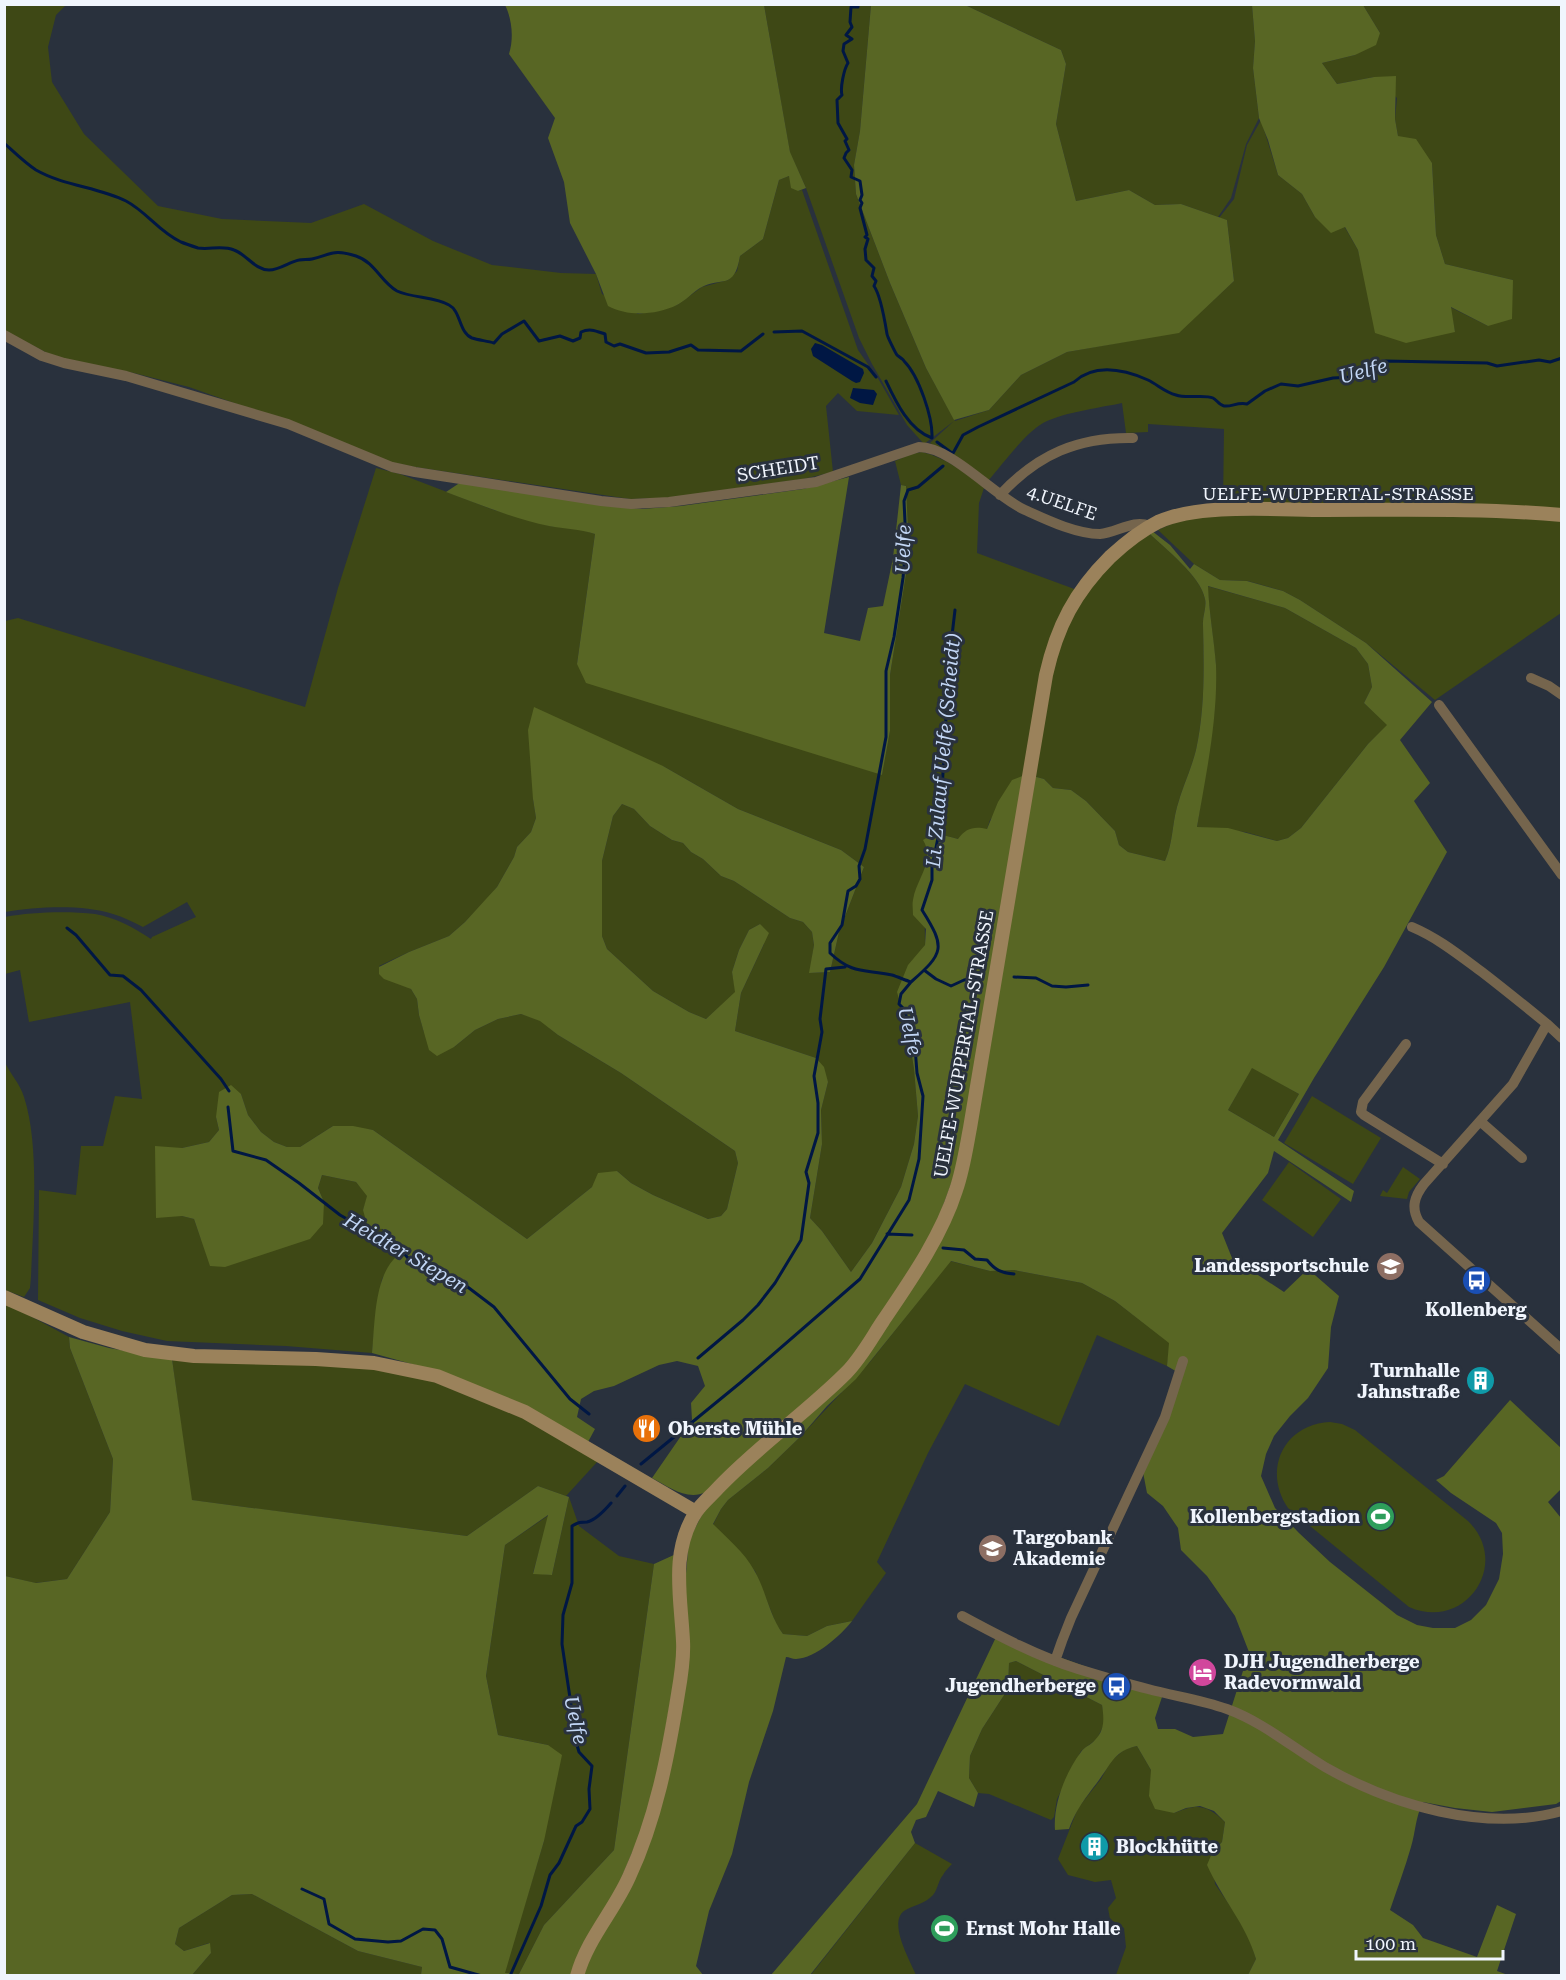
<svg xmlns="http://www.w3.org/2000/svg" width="1566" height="1980" viewBox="0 0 1566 1980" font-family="'Roboto Serif',serif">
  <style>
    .green { fill: #3e4815 }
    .forest { fill: #586624; fill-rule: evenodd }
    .water { fill: #001744 }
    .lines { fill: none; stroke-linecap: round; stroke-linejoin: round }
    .stream { stroke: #001744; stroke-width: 3 }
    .street { stroke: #75654d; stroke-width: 10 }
    .secondary { stroke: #9b825b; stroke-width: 14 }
    .labels { text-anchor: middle; stroke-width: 6; stroke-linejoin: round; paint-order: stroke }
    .street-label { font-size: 18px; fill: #f0f5fd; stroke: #29313d }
    .poi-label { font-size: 18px; font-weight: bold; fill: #f0f5fd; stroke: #29313d; text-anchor: start }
    .water-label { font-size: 20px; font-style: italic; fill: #c2d6f5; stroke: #29313d }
  </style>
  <rect width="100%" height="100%" fill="#29313d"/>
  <!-- green -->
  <path class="green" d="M4 5H66L56 15 48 47 52 82 84 134 158 206 222 219 311 223 364 204 433 241 492 265 561 273 596 274 602 294 638 314 661 310 677 305 702 287 728 280 737 271 740 256 763 239 779 180 789 176 798 191 802 190 858 350 879 380 899 415 857 411 838 393 826 406 833 472 803 479 669 498 630 499 415 467 386 461 310 430 189 387 134 373 77 363 49 354 5 331Z
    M764 5H871L860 131 854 165 856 194 890 283 926 368 955 421 989 410 1021 375 1067 352 1179 332 1234 281 1227 220 1219 218 1234 199 1247 145 1261 120 1278 175 1302 194 1315 217 1344 226 1358 250 1365 279 1455 332 1450 307 1488 326 1513 280 1445 264 1436 235 1432 163 1398 136 1395 119 1397 98 1374 77 1337 84 1322 63 1355 55 1380 33 1363 5H1561V511L1223 506 1224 429 1148 424V432L1126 433 1122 403C1099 408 1058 413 1040 425 1022 437 1002 465 988 481L930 443 954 421 924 444 907 425 872 364 859 338 806 188 790 153Z
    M965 5H1252L1255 41 1253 68 1259 118 1246 144 1231 198 1218 217 1181 204 1155 205 1129 190 1076 201 1056 124 1066 64 1061 50Z
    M922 452C946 458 965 472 984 488L979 503 977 553 1077 590 1058 620 1025 775 990 820 987 829 958 839 947 836 928 847 927 860 924 871 925 945 920 953 900 1010 908 1031 914 1069 918 1116 914 1144 901 1187 872 1243 851 1272 822 1231 810 1218 822 1144 821 1110 828 1082 816 1058 735 1031 741 993 764 944 760 924 749 930 739 950 732 972 736 992 706 1019 689 1012 653 991 607 949 602 936V861L613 816 622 804 634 809 650 826 672 840 683 843 691 852 703 859 721 876 734 881 790 918 803 922 812 932 814 945 810 973 830 972 839 932 864 867 841 850 738 809 663 766 533 799 536 818 531 832 517 847 514 857 497 887 488 898 465 922 449 936 409 952 379 966 411 989 417 999 419 1015 424 1032 454 1047 475 1030 498 1019 521 1014 540 1020 558 1035 621 1073 735 1151 738 1163 727 1209 721 1216 708 1219 653 1195 631 1183 617 1171 592 1187 527 1239 373 1130 333 1126 300 1147H287L274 1142 261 1132 248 1115 241 1094 216 1117 219 1130 209 1142 182 1148V1216L194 1219 201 1239 324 1202 318 1188 322 1175 356 1182 368 1196 363 1210C378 1224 390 1236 397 1256L382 1279 376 1312 372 1353 286 1346 167 1341 122 1331 80 1318 38 1300 39 1190 76 1195 81 1146H103L115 1096 142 1099 130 1002 29 1022 20 970 5 974V917C31 912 68 911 95 914 114 917 135 928 151 939L152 937 196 917 187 902 143 927C133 922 123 917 113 914 81 904 37 907 5 912V621L18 618 305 707 338 588 376 468 400 474 494 510 550 526 580 529 595 534 577 664 882 775 890 731V675L906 574 908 528 906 486 901 485 895 461 911 454Z
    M1275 515H1451L1561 518V613L1435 700 1366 643 1300 600 1283 591 1248 581 1220 580 1194 564 1158 530C1192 512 1237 516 1275 515Z
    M1149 533C1165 549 1201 576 1205 599 1207 607 1202 617 1203 626 1204 668 1205 709 1196 750 1191 770 1182 788 1177 807 1172 825 1173 843 1165 861L1128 852 1119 845 1115 831 1086 801 1071 790 1053 788 1044 779 1033 776C1044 715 1050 651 1083 597 1096 574 1128 549 1149 533Z
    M1207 586 1285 608 1356 648 1368 664 1372 687 1364 703 1388 725 1368 744 1301 828 1288 838 1277 841 1245 832 1197 827 1214 715 1216 666Z
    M4 1060C9 1073 20 1083 24 1097 40 1146 33 1225 31 1277L30 1288 24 1297 5 1290Z
    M1252 1067 1299 1094 1274 1137 1228 1110Z
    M1312 1096 1381 1138 1353 1184 1284 1143Z
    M1289 1162 1341 1199 1313 1237 1262 1200Z
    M1403 1167 1420 1179 1409 1192 1407 1199 1380 1196 1383 1190 1387 1193Z
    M950 1261 990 1271 1014 1270 1082 1283 1115 1301 1170 1343 1167 1366 1097 1335 1059 1426 965 1384 928 1453 877 1562 886 1573 852 1621 827 1626 807 1636 783 1634 777 1626 755 1571 713 1525 721 1509 728 1500 768 1468 801 1436 870 1362Z
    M5 1304 23 1312 69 1337 70 1348 113 1459 110 1512 67 1579 35 1583 5 1576Z
    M172 1359 373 1368 414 1376 437 1383 523 1418 598 1461 566 1496 538 1486 467 1536 191 1500Z
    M1330 1422 1342 1424 1355 1430 1468 1521C1512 1564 1465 1632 1409 1607L1288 1508C1262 1470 1284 1424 1330 1422Z
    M569 1497 579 1526 619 1556 654 1564 614 1850 544 1925 519 1974 504 1973 544 1841 548 1745 498 1735 486 1676 505 1545 549 1515 533 1573 552 1575Z
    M1016 1661 1102 1705 1105 1722 1097 1739 1081 1751 1057 1799 1054 1817 1051 1820 989 1794 978 1793 969 1778 970 1756 982 1729 1008 1689 1009 1663Z
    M1137 1746 1151 1770V1780L1174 1813C1198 1803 1207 1805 1225 1822L1222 1842 1212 1853 1215 1884 1233 1910 1250 1939 1256 1959 1248 1975H1116L1126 1947 1124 1928 1110 1919 1108 1908 1116 1898 1111 1880 1095 1882 1068 1875 1058 1859 1078 1808 1101 1779 1111 1761 1125 1749Z
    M915 1843 952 1864C949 1867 945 1871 943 1875 938 1881 938 1889 933 1895 925 1904 913 1905 904 1911 888 1923 910 1960 916 1975L810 1976Z
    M252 1894 358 1951 422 1967 421 1976 192 1975 211 1953 209 1943 184 1951 175 1944 179 1928 232 1895Z"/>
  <!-- forest -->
  <path class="forest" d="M505 5H764L790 152 806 188 798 191 791 188 789 176 779 180 763 239 740 256C734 291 722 276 700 288 692 293 685 301 677 305 656 315 628 317 608 306L596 274 570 223 564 182 548 138 555 118 509 54C514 38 512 19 505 5Z
    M871 5H965L1061 50 1066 64 1056 124 1076 201 1129 190 1155 205 1181 204 1227 220 1234 281 1179 333 1067 352 1021 375 989 410 954 420 926 368 890 283 856 194 854 165 860 131Z
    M1252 5H1363L1380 33 1376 45 1355 55 1322 63 1337 84 1374 77 1396 76 1395 119 1398 136 1416 139 1432 163 1436 235 1445 264 1513 280 1512 319 1488 326 1451 307 1455 332 1406 343 1375 333 1358 250 1345 227 1331 233 1315 217 1302 194 1278 175 1268 140 1259 118 1253 68 1255 41Z
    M849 477 824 633 860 641 868 608 883 606 893 558 901 485 906 486 908 528 906 574 890 675V731L882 775 586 683 577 664 595 534C579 529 565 529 549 526 514 519 479 504 446 492L461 482 611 506 642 509 681 506 803 489Z
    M1152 531 1170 545 1190 569 1194 564 1220 580 1247 581 1283 591 1300 600 1366 643 1432 702 1400 740 1430 783 1414 801 1447 852 1384 967 1314 1078 1278 1140 1354 1191 1351 1202 1274 1151 1268 1173 1222 1233 1232 1258 1284 1292 1308 1269 1339 1296 1331 1327 1328 1368 1308 1398 1290 1416 1274 1436 1266 1454 1261 1476 1275 1508 1299 1533 1330 1562 1397 1615 1417 1625 1433 1628H1455L1471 1620 1486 1605 1499 1579 1503 1554 1502 1533 1496 1523 1451 1493 1436 1480 1444 1476 1510 1400 1561 1448V1489L1548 1502 1561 1518V1801L1556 1804 1492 1812 1455 1808 1423 1802C1415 1819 1416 1830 1411 1847 1405 1868 1397 1889 1390 1910L1413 1925 1423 1938 1477 1957 1497 1905 1516 1914 1497 1971 1508 1975H1248L1256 1959C1246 1924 1222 1899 1207 1865L1212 1853 1222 1842 1225 1822 1214 1811 1200 1806 1186 1808 1174 1813 1155 1809 1149 1796 1151 1770 1137 1746C1114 1751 1112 1763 1099 1780 1085 1799 1078 1806 1069 1829L1055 1830C1053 1805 1065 1773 1081 1752 1084 1747 1091 1745 1095 1740 1105 1730 1104 1718 1102 1705L1016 1661 1009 1663 1008 1689 982 1729 970 1756 969 1778 978 1793 974 1807 938 1791 926 1817 916 1820 911 1832 915 1843 810 1975H771L917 1804 997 1635 1163 1694 1155 1718 1158 1729H1175L1193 1737 1223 1734 1249 1652 1235 1616 1207 1576 1181 1550 1178 1528 1163 1506 1147 1493 1142 1467 1179 1373 1167 1366 1169 1343 1115 1301 1082 1283 1014 1270 990 1271 951 1261 856 1379 827 1406 801 1436 768 1468 728 1500 721 1509 713 1524C728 1539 744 1552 754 1570 766 1590 769 1615 783 1634L807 1636 827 1626 852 1621C840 1636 816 1658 796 1659 792 1659 789 1657 786 1657L773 1711 749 1782 732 1854 709 1911 696 1966 703 1975 580 1976 669 1765 689 1540 706 1507 721 1490 850 1375 959 1189 1033 776 1044 779 1053 788 1071 790 1086 801 1115 831 1119 845 1128 852 1165 861C1173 843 1172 825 1177 807 1182 788 1191 770 1196 750 1205 709 1204 668 1203 626 1202 617 1207 607 1205 599 1201 576 1165 549 1149 533ZM1208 586 1285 608 1356 648 1368 664 1372 687 1364 703 1387 725 1368 744 1301 828 1288 838 1277 841 1228 828 1197 827C1206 774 1218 719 1216 665 1214 639 1209 612 1208 586ZM1252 1068 1299 1094 1274 1137 1228 1110Z
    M534 707 663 766 738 809 841 850 864 867 839 932 830 972 809 973 814 945 812 932 803 922 790 918 734 881 721 876 703 859 691 852 683 843 672 840 650 826 634 809 622 804 613 816 602 861V936L607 949 653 991 689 1012 706 1019 735 992 732 972 739 950 749 930 760 924 769 933 741 993 735 1031 816 1058 824 1067 828 1082 821 1110 822 1144 810 1218 822 1231 851 1272 872 1243 901 1187 914 1144 918 1116 914 1069 908 1031 897 992 908 965 925 945 926 929 913 915C913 910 912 904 913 900 916 879 936 861 923 840 935 832 944 835 958 839 966 828 974 826 987 829L998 802 1012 780 1025 775 963 1151 933 1233 844 1371 706 1492C687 1501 669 1487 652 1478L692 1420 691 1403 705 1386 698 1366 677 1361 659 1365 614 1386 594 1391 581 1399 577 1417 595 1429 588 1442 437 1371 372 1353C375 1323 374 1276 397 1256L391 1241 383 1229 368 1228 363 1210 367 1196 356 1182 322 1175 318 1188 324 1202 323 1224 310 1239 225 1267 210 1266 194 1219 182 1216 156 1218 155 1146 182 1148 209 1142 219 1130 216 1117 219 1092 231 1085 241 1094 248 1115 261 1132 274 1142 287 1147H300L333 1126H353L373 1130 527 1239 592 1187 598 1173 617 1171 631 1183 653 1195 708 1219 721 1216 727 1209 738 1163 735 1151 621 1073 558 1035 540 1021 521 1014 498 1019 475 1030 454 1047 437 1056 429 1050 419 1015 417 999 411 989 384 979 379 974V967L409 952 449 936 465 922 497 887 514 857 517 847 531 832 536 818 533 799 528 730Z
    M69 1337 109 1348 172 1359 192 1500 467 1536 538 1486 569 1497 552 1575 533 1574 548 1515 505 1545 486 1676 498 1735 548 1745 562 1755 544 1841 505 1973 519 1974 544 1925 614 1850 654 1564 676 1554 678 1657 656 1784 637 1847 573 1975H421L422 1967 358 1951 252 1894 232 1895 179 1928 175 1944 184 1951 210 1943 211 1953 192 1975 5 1976V1576L36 1583 67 1579 110 1512 113 1459 70 1348Z"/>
  <!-- water -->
  <path class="water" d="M815 343 822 345 863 369 864 373 860 382 856 383 852 381 813 356 811 349Z
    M853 388 874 390 877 394 873 405 860 403 850 398Z"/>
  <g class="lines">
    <!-- stream -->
    <path class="stream" d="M858 4V7H851L850 22 852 27 846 35 852 39 844 44 843 51 848 63C844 69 840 88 842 95L837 100 838 123 847 139 845 141 849 150 846 153 844 158 852 170 851 177 860 181 862 195 860 200 862 203 860 208 867 235 865 237 868 239 865 249 866 260 874 268 872 276 876 281 874 286C881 296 885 322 887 334 887 336 896 354 897 355 898 356 904 360 904 361 919 376 933 418 932 438
      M4 143C14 152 25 163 36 170 64 186 98 187 126 201 147 212 159 232 181 242 186 244 192 246 198 248 210 250 222 245 234 250 246 254 255 270 269 270 280 270 289 262 299 260 303 259 308 260 312 259 332 254 334 249 356 256 375 262 381 282 397 291 412 298 436 297 449 305 461 311 459 333 472 338 478 340 487 341 494 343L502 334 524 321 539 341 560 336 573 341 580 338 581 332C590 328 596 331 605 334L606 342 614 346 620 344 646 353 669 352 691 345 698 350 741 351 763 334
      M774 332 802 331 868 367 876 377
      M886 381C896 402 909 430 932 438
      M937 442 952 453
      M952 455 963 435 978 427 1074 382C1095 363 1123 369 1148 380 1158 385 1165 392 1176 395 1187 399 1204 394 1213 398 1217 400 1219 405 1224 406 1232 407 1237 402 1247 404L1265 391 1281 384 1298 386 1333 378 1353 377 1373 365 1386 361 1487 363 1497 366 1539 360 1550 362 1562 358
      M67 928 76 935 110 975 123 976 141 990 221 1079 229 1091
      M924 970 936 979 951 986 964 980 976 978
      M1014 977 1036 978 1052 986 1066 987 1088 985
      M911 982C944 953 946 948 922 910L932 880V867L940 828 949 661 955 610
      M228 1107 233 1151 266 1160 299 1183 340 1215 401 1250 408 1258 465 1285 494 1307 570 1399 589 1414
      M887 1234 912 1235
      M943 1248 964 1250 975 1259 987 1260C995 1270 1001 1273 1014 1274
      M698 1358 743 1320 758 1305 775 1283 801 1240 809 1183 806 1172 818 1133V1103L814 1076 822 1032 820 1019 826 969 845 967
      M641 1464 740 1383 860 1279 909 1200 919 1159 923 1096 917 1073 915 1047 910 1036 905 1010 899 1004 901 994 911 982C905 980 898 977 892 975 865 969 853 975 830 953V943L842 925 848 891 856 886 860 879 859 866 865 849 886 737V671L894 637 903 578 906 543 904 501 908 490 918 487 943 466
      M617 1496 625 1486
      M302 1889 324 1899 329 1924 355 1939 388 1942 401 1941 423 1929 435 1930 442 1939 450 1967 482 1976
      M510 1976 541 1906 550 1875 559 1863 576 1826 582 1822 590 1809 589 1789 592 1766 579 1752 577 1745 562 1644 563 1615 572 1583V1526C579 1522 580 1522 587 1522 596 1520 605 1510 611 1503"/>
    <!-- street -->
    <path class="street" d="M4 335 42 356 64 363 126 376 288 424 392 467 415 472 601 501 631 504 669 502 816 482 919 447C952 447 994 496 1025 510 1047 520 1076 534 1100 534 1116 533 1134 519 1149 526
      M1000 495C1038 454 1078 437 1133 438
      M1531 678 1549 686 1562 695
      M1439 705 1562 875
      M1412 927C1438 938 1459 955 1482 972 1504 989 1525 1006 1547 1024
      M1562 1038 1547 1024 1513 1084 1424 1184C1414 1197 1411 1208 1419 1222L1562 1350
      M1406 1044 1363 1102 1361 1112 1364 1115 1443 1164
      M1481 1122 1522 1158
      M962 1616C999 1636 1037 1656 1078 1669 1101 1676 1124 1683 1148 1689 1174 1696 1202 1700 1227 1709 1263 1722 1293 1748 1325 1767 1392 1805 1485 1833 1562 1811
      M1055 1661 1062 1641 1071 1618 1165 1417 1183 1361"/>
    <!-- secondary -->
    <path class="secondary" d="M4 1297 83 1332 145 1350 194 1356 316 1359 374 1363 437 1376 525 1412 696 1512
      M577 1976C587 1939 614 1911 629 1877 656 1819 668 1756 678 1694 681 1677 684 1658 683 1641 681 1597 670 1552 696 1512 702 1503 712 1495 719 1487 758 1446 806 1413 846 1373 861 1358 871 1339 883 1321 910 1281 941 1237 956 1190 963 1170 966 1149 970 1128L1046 675C1057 626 1075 592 1110 557 1124 544 1140 531 1158 522 1200 503 1277 510 1325 510 1403 510 1483 508 1562 515"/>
  </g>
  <!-- icons -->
  <defs>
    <symbol id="school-disc" viewBox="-11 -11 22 22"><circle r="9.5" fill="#8d6e63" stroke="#29313d"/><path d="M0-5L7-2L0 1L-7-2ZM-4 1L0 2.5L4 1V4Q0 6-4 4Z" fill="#fff"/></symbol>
    <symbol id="bus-disc" viewBox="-11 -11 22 22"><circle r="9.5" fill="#1a4fb4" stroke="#29313d"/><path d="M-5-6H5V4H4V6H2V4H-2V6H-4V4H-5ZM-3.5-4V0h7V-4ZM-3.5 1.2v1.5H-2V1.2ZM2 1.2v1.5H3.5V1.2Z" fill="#fff"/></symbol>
    <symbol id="building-disc" viewBox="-11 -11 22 22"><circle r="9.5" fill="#0f9aa8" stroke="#29313d"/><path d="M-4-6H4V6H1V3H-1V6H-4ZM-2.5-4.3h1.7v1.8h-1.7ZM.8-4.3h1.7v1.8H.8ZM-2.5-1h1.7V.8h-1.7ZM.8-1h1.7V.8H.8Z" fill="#fff"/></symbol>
    <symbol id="restaurant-disc" viewBox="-11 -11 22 22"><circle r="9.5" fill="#e8710a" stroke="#29313d"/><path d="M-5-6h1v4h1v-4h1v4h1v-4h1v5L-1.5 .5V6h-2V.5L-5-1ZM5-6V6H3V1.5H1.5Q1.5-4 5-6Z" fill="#fff"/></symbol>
    <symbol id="stadium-disc" viewBox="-11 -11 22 22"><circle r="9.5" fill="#2e9e5b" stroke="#29313d"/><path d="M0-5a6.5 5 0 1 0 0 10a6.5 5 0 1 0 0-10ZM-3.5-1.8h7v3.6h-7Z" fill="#fff"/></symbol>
    <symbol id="university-disc" viewBox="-11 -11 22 22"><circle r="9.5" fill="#8d6e63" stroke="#29313d"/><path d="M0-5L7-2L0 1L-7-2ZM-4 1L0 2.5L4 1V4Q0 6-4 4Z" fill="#fff"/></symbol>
    <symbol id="hotel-disc" viewBox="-11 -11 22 22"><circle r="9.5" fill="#d1479c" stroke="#29313d"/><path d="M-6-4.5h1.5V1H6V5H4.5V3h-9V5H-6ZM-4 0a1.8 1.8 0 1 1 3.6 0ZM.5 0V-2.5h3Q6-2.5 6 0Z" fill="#fff"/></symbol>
  </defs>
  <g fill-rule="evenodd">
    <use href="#school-disc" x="1374" y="1250" width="33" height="33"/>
    <use href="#bus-disc" x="1460" y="1264" width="33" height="33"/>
    <use href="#building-disc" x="1464" y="1364" width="33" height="33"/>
    <use href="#restaurant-disc" x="630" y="1412" width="33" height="33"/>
    <use href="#stadium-disc" x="1364" y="1500" width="33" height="33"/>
    <use href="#university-disc" x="976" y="1532" width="33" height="33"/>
    <use href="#hotel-disc" x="1186" y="1656" width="33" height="33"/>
    <use href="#bus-disc" x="1100" y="1670" width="33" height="33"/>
    <use href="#building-disc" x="1078" y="1830" width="33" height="33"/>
    <use href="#stadium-disc" x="928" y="1912" width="33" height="33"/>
  </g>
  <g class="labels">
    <!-- street labels -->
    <g class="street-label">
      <text transform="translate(778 469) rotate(-9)" y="6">SCHEIDT</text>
      <text x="1338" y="500">UELFE-WUPPERTAL-STRASSE</text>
      <text transform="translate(1062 503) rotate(19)" y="6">4.UELFE</text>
      <text transform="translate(964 1044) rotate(-80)" y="6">UELFE-WUPPERTAL-STRASSE</text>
    </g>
    <!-- poi labels -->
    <g class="poi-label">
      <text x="1369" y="1272" text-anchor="end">Landessportschule</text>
      <text x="1476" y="1316" text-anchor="middle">Kollenberg</text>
      <text x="1460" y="1377" text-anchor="end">Turnhalle<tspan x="1460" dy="21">Jahnstraße</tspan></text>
      <text x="668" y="1435">Oberste Mühle</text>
      <text x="1360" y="1523" text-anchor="end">Kollenbergstadion</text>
      <text x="1013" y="1544">Targobank<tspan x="1013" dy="21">Akademie</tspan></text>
      <text x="1224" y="1668">DJH Jugendherberge<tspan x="1224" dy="21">Radevormwald</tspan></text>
      <text x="1096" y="1692" text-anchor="end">Jugendherberge</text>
      <text x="1116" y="1853">Blockhütte</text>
      <text x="966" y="1935">Ernst Mohr Halle</text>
    </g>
    <!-- water labels -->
    <g class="water-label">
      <text transform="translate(1363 371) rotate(-15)" y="7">Uelfe</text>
      <text transform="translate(903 549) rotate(-88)" y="7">Uelfe</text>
      <text transform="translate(943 750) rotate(-85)" y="7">Li. Zulauf Uelfe (Scheidt)</text>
      <text transform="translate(910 1031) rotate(77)" y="7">Uelfe</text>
      <text transform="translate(406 1253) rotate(30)" y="7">Heidter Siepen</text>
      <text transform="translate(576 1720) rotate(78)" y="7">Uelfe</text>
    </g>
  </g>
  <!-- border -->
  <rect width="1566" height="1980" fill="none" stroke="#f0f5fd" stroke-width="12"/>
  <!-- scale -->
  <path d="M1356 1950v9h147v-9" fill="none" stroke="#f0f5fd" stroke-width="3"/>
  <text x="1365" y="1950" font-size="18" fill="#f0f5fd" stroke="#29313d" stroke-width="4.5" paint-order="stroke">100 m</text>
</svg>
